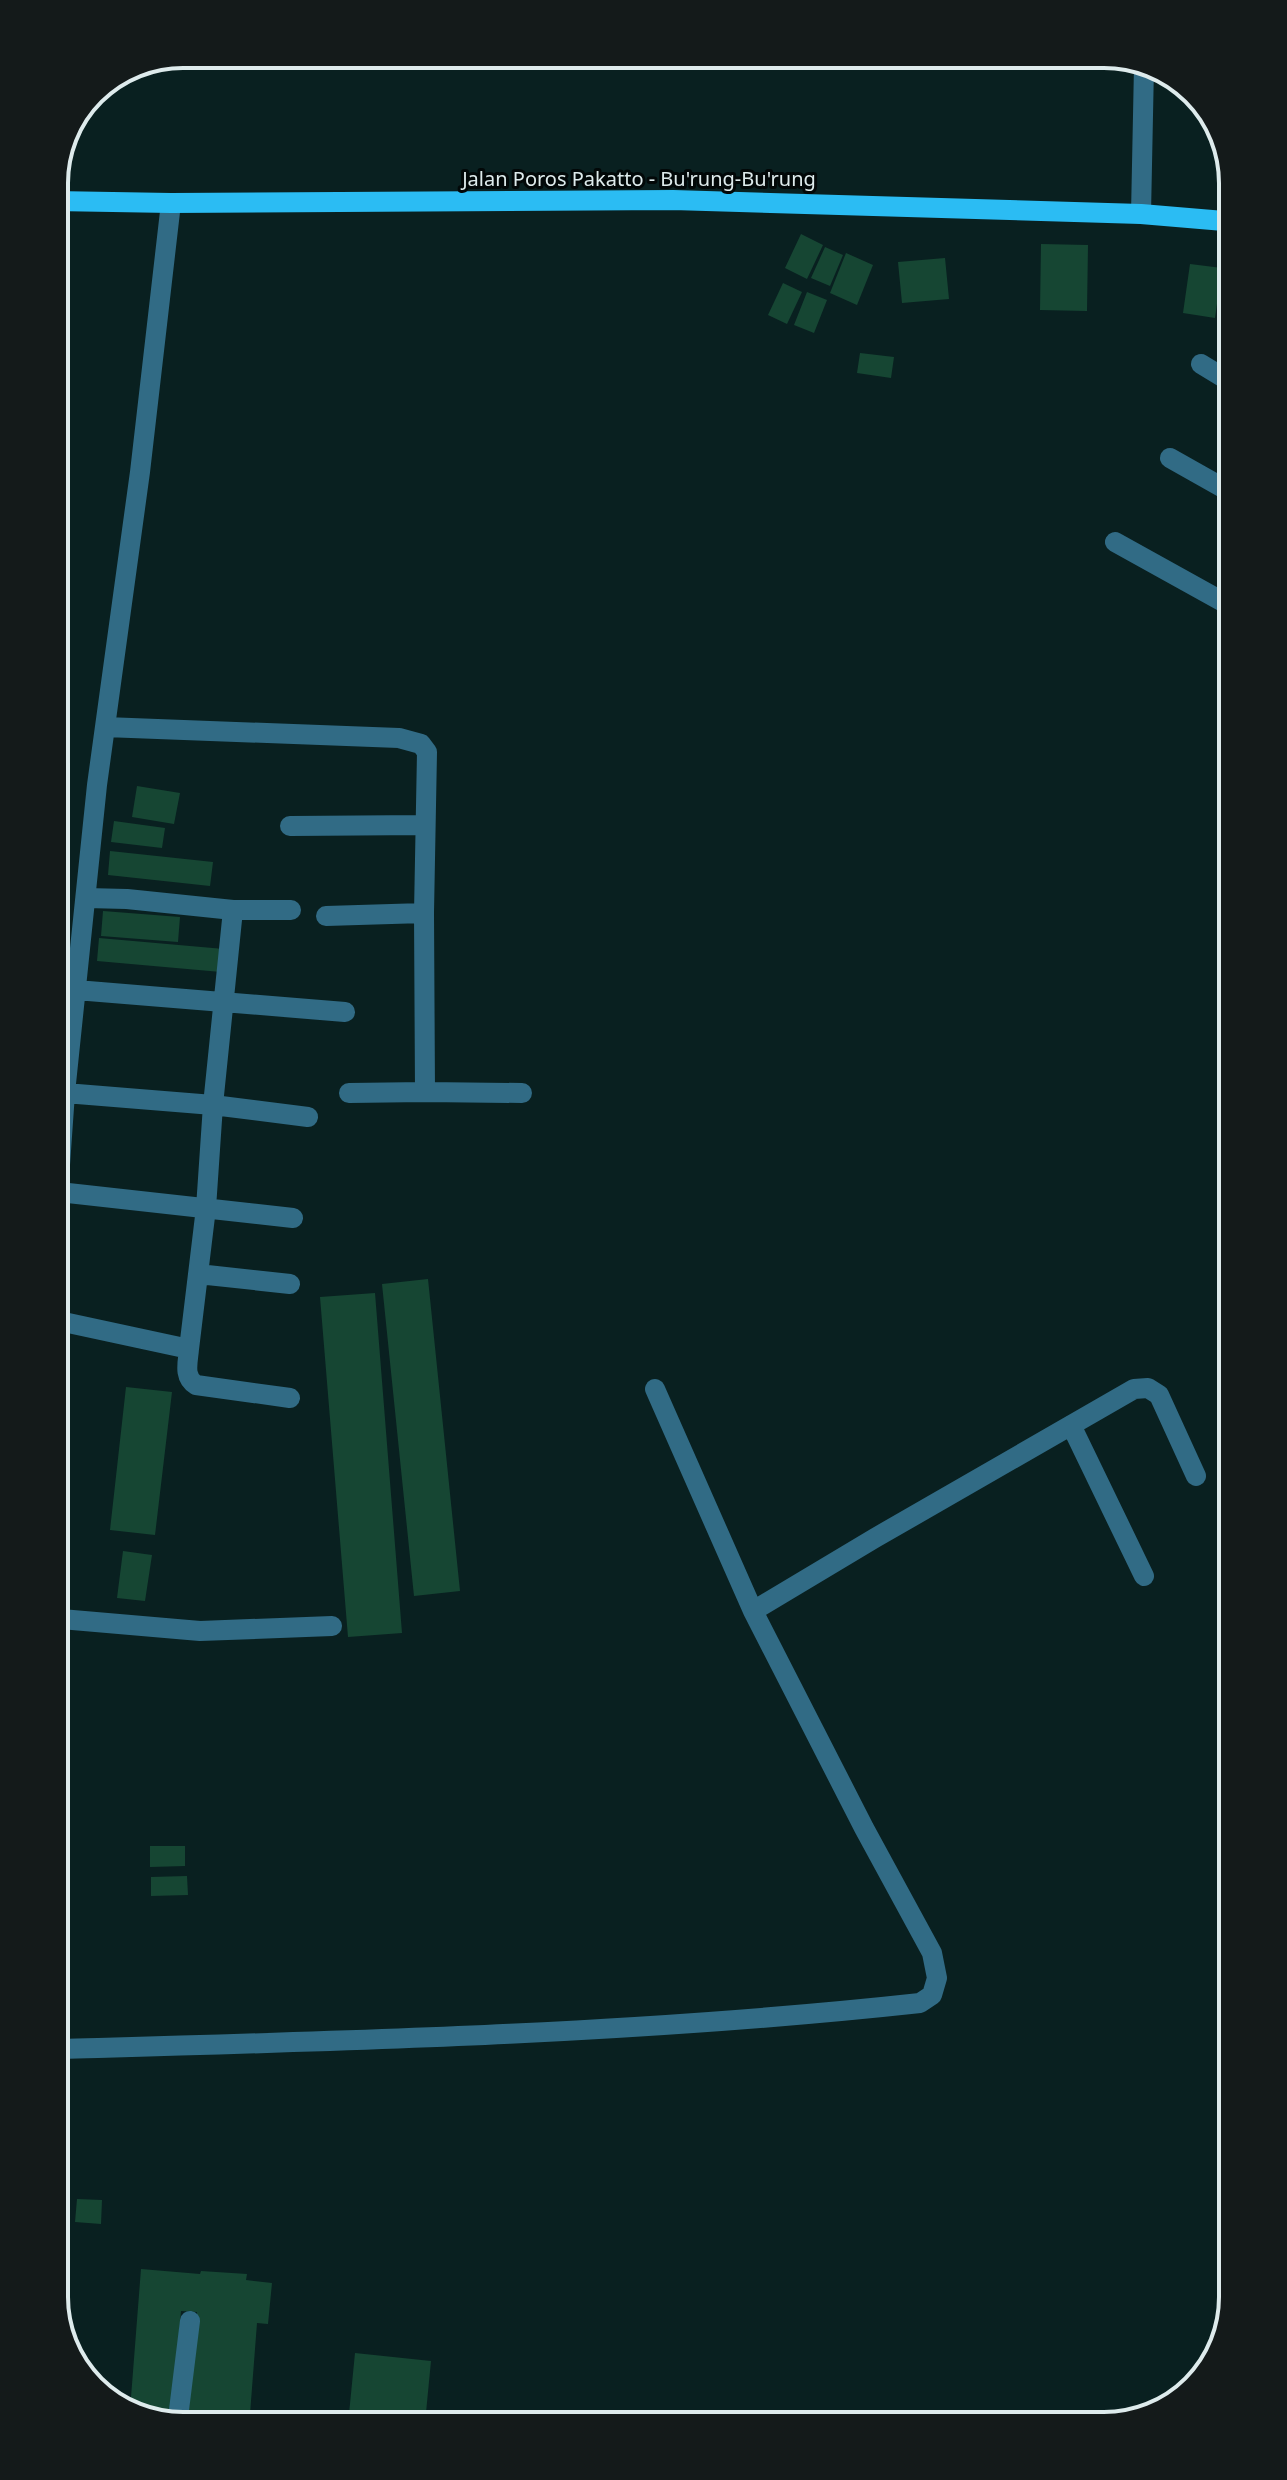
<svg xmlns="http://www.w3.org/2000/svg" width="1287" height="2480" viewBox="0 0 1287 2480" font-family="'Noto Sans',sans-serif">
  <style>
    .building { fill: #164633 }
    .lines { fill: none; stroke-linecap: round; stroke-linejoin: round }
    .minor { stroke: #316b85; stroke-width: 20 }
    .major { stroke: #2bbcf3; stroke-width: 20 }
    .labels { text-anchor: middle; stroke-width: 6; stroke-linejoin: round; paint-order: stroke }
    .street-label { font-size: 20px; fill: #deebec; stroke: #020808 }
    .rim { fill: none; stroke: #deebec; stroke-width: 4 }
  </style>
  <rect width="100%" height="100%" fill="#092020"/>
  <!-- building -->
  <path class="building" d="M801 234 823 245 807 279 785 268Z
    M1041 244 1088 245 1087 311 1040 310Z
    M825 247 843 255 830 286 811 278Z
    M846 253 873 265 857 305 830 293Z
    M945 258 949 299 902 303 898 262Z
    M1190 264 1222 268 1215 318 1183 313Z
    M783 283 802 292 787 324 768 315Z
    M807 292 827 300 814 333 794 325Z
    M860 353 894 357 891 378 857 373Z
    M137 786 180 793 174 824 132 817Z
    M114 821 165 828 162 848 111 842Z
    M110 851 213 862 210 886 108 875Z
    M103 911 180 917 178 942 101 936Z
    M99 938 224 949 221 972 97 961Z
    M428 1279 460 1591 414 1596 382 1284Z
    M375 1293 402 1633 348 1637 320 1297Z
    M126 1387 172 1392 155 1535 110 1530Z
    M123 1551 152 1555 145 1601 117 1598Z
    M150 1846H185V1866L150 1867Z
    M187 1876 188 1895 151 1896V1877Z
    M77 2199 102 2200 101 2224 75 2222Z
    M141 2269 200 2274 201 2271 247 2274 246 2280 272 2283 268 2324 257 2323 250 2414 235 2413 234 2423 188 2420 197 2312 181 2311 172 2421 157 2420 130 2410Z
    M355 2353 431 2361 425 2423 348 2424Z"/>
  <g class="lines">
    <!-- minor -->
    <path class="minor" d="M1141 214 1144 66
      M1201 364 1224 378
      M1170 458 1225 489
      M1115 542 1225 603
      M105 727 399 738 421 744 427 752 424 913 425 1092 349 1093
      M290 826 425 825
      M86 898 127 899 233 910H291
      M326 916 424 913
      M76 990 345 1012
      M425 1092 522 1093
      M65 1093 213 1105 308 1117
      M59 1179 65 1093 97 785 140 472 171 203
      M59 1192 293 1218
      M198 1274 290 1284
      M59 1321 189 1349 206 1208 213 1105 233 910
      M189 1349C188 1362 183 1377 196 1385L290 1398
      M1071 1425 1144 1576
      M753 1611 875 1538 1134 1389 1148 1388 1159 1395 1196 1476
      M61 1619 200 1631 332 1626
      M62 2049C348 2041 636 2034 920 2003L932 1995 937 1978 932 1953 864 1828 753 1611 655 1389
      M177 2426 190 2321"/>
    <!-- major -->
    <path class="major" d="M54 201 171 203 673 200 1141 214 1224 221"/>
  </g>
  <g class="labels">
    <!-- street labels -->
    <g class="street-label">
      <text x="639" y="186">Jalan Poros Pakatto - Bu'rung-Bu'rung</text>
    </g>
  </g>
  <!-- crop -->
  <path d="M0 0H1287V2480H0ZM183 68H1104A115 115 0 0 1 1219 183V2297A115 115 0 0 1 1104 2412H183A115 115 0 0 1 68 2297V183A115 115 0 0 1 183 68Z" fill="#141a1a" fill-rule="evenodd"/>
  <path class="rim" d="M183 68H1104A115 115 0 0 1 1219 183V2297A115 115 0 0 1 1104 2412H183A115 115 0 0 1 68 2297V183A115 115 0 0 1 183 68Z"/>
</svg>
